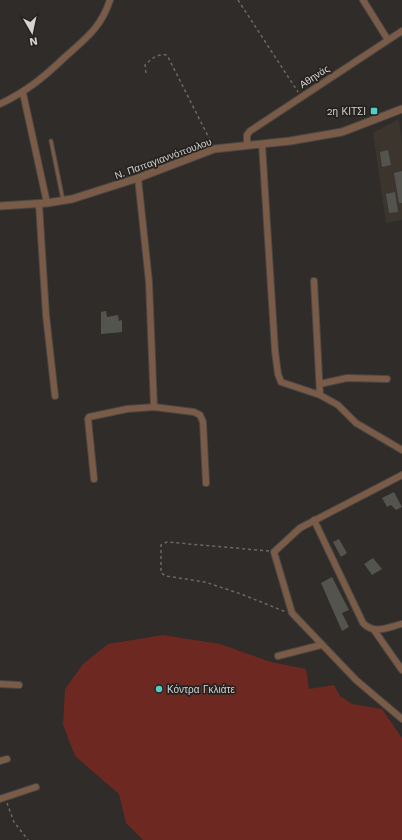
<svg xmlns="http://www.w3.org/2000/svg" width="402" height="840" viewBox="0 0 402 840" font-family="'Work Sans',sans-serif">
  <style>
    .built { fill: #3c352d }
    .green { fill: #6d2921 }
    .building { fill: #54544f }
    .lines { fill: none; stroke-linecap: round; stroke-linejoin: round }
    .service-casing { stroke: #4a4744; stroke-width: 5 }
    .minor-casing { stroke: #4a4744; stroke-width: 8 }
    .tertiary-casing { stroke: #4a4744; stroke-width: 9 }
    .path { stroke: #6b6966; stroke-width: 1.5; stroke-dasharray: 3 3; stroke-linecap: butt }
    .service { stroke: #7a5b48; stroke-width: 3 }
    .minor { stroke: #7a5b48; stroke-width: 6 }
    .tertiary { stroke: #7a5b48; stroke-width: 7 }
    .poi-dot { fill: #54cdc7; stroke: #25221f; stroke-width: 1.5 }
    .labels { text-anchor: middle; stroke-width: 3.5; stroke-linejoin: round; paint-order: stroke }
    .street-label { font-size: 10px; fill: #d5d3d1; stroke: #25221f }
    .poi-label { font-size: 10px; fill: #d5d3d1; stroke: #25221f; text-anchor: end }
  </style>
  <rect width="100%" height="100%" fill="#2f2c29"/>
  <!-- built -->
  <path class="built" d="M399 119 402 144V220L386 223 373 133Z"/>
  <!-- green -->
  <path class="green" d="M163 635 220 644 271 662 306 669 309 689 334 685 340 696 352 704 382 709 402 738V840H143L126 823 119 794 75 756 63 725 65 689 83 664 108 644Z"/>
  <!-- building -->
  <path class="building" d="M388 150 391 165 382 167 380 152Z
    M402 171V203H399L394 173Z
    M395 192 398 212 389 213 386 194Z
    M106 311 107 317 118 315 119 321 122 320V332L101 334V312Z
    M394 492 402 507 396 510 391 505 387 507 382 498Z
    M339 539 347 553 341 557 333 542Z
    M373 558 382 569 372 575 364 564Z
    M332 577 349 610 342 613 349 627 342 631 321 583Z"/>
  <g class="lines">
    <defs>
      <path id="service" d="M51 141 63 200"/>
      <path id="minor" d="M363 0 388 40
        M23 93 47 203
        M0 104C27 91 43 78 65 57 85 39 101 28 110 0
        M262 144 275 351 278 374 281 382 320 395 338 405 356 423 402 450
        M247 145V135L250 131 402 31
        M138 178 149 282 154 407
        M39 204 46 315 55 396
        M314 281 320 395
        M320 384 347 378 387 379
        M402 475 300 528 274 552 292 613 356 680 402 719
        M94 479 88 419 89 417 127 409 154 407 194 412 200 415 203 422 206 483
        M314 520 363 623C374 635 388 627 402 624
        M374 630 402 670
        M278 656 321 645
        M0 684 19 685
        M0 761 7 759
        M0 799 36 787"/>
      <path id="tertiary" d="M0 206 47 203 72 199 138 178 214 149 290 141 342 132 402 109"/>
    </defs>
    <!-- service casing -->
    <use href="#service" class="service-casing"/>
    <!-- minor casing -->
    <use href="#minor" class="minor-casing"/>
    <!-- tertiary casing -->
    <use href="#tertiary" class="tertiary-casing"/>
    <!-- path -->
    <path class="path" d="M238 0 298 92
      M146 73 145 65C152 58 157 54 167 55L212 144
      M269 551 167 542 161 545V573L166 576 205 582 241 594 286 612
      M7 803 14 822 28 840"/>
    <!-- service -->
    <use href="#service" class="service"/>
    <!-- minor -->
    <use href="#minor" class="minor"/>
    <!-- tertiary -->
    <use href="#tertiary" class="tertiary"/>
  </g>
  <!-- markers -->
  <g class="poi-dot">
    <rect x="370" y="107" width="8" height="8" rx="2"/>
    <circle cx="159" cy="689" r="4"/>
  </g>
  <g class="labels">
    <!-- street labels -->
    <g class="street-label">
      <text transform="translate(314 76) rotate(-33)" y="4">Αθηνάς</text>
      <text transform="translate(163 158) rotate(-20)" y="4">Ν. Παπαγιαννόπουλου</text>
    </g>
    <!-- poi labels -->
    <g class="poi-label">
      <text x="366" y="115">2η ΚΙΤΣΙ</text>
      <text x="167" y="693" text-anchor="start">Κόντρα Γκλιάτε</text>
    </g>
  </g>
  <!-- north arrow -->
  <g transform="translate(32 32) rotate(171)" stroke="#25221f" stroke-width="3" paint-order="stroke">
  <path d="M0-3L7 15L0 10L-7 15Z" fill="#d5d3d1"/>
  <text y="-6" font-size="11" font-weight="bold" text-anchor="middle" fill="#d5d3d1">N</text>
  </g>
</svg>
